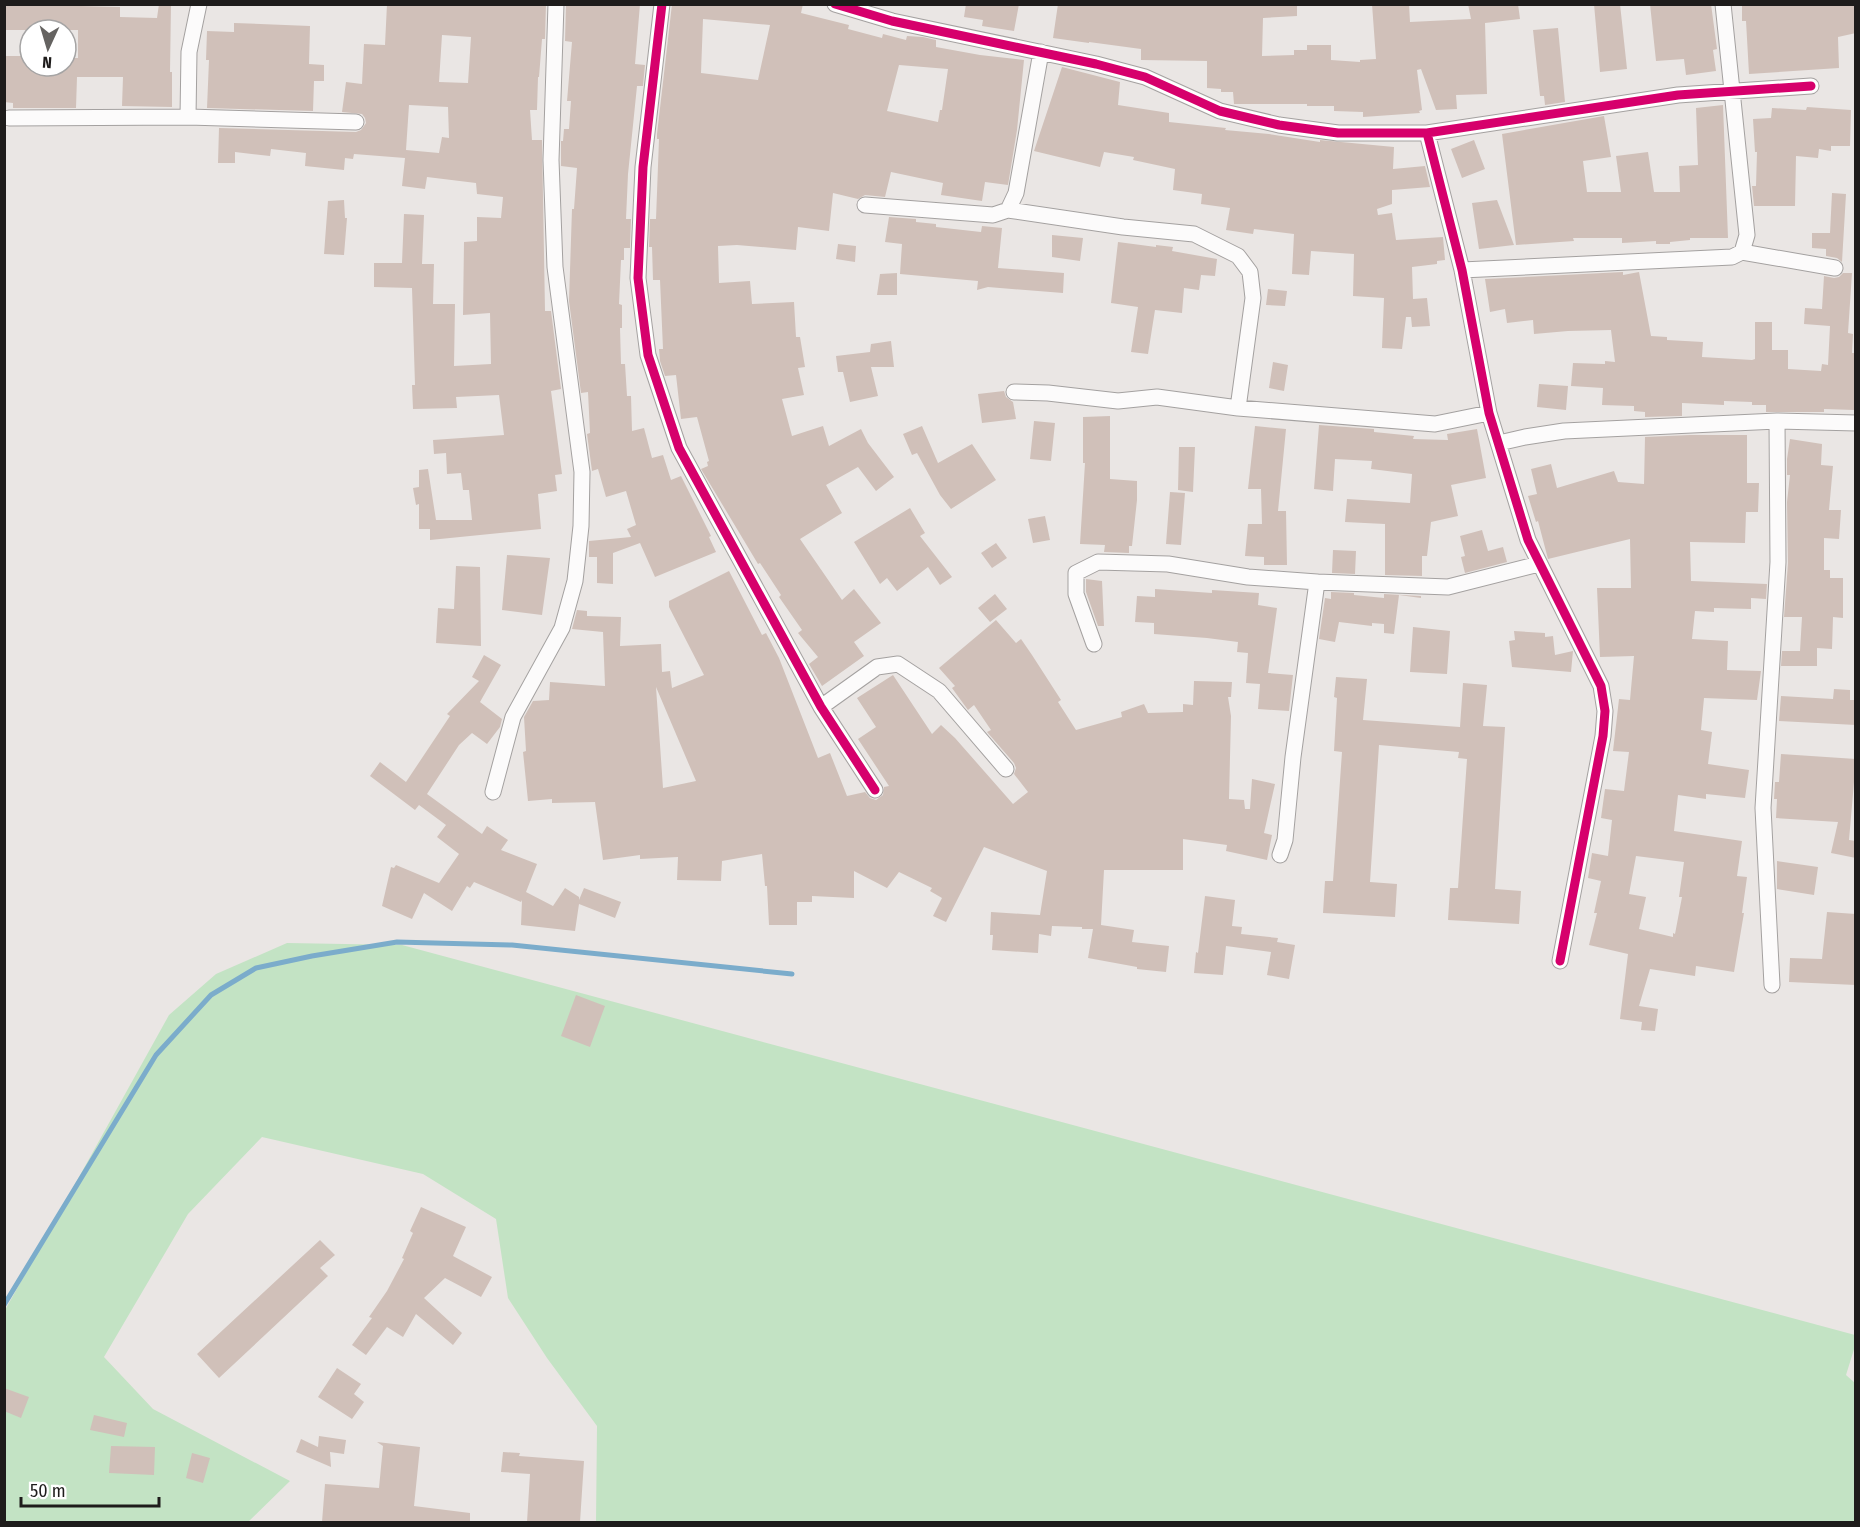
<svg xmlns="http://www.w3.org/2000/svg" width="1860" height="1527" viewBox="0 0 1860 1527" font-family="'Fira Sans Condensed',sans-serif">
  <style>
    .green { fill: #c3e3c4 }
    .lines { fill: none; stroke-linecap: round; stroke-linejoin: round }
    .stream { stroke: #7baccb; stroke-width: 5 }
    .building { fill: #d0c0b9; fill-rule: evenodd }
    .street-casing { stroke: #a4a1a0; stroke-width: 17 }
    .street { stroke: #fcfbfb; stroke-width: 15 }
    .cycleway-casing { stroke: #fff; stroke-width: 13 }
    .cycleway { stroke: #d6006c; stroke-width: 9 }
  </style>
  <rect width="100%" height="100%" fill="#eae6e4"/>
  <!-- green -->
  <path class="green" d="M287 943 402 945 1855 1335V1346L1846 1375 1855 1383V1522H596L597 1426 547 1358 508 1298 496 1219 423 1174 262 1137 188 1214 104 1357 153 1409 290 1481 248 1522H5L4 1312 169 1015 216 974Z"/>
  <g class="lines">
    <!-- stream -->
    <path class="stream" d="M4 1305 156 1055 211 995 256 968 312 956 397 942 512 945 792 974"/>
  </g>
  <!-- building -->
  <path class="building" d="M4 4 120 7V17L157 18 159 4H171L170 72H172V107L122 106 123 77H77L76 108H13V103L4 102V56H30V66H66V58H78V30H4Z
    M387 4H546L545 39H542L539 77H538L537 110H530L532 140H542L545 311H551L561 389 551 391 562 474 555 475 557 491 538 494 541 529 430 540V529H419V504L416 505 413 488 419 487V470L428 469 436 520H472L469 490H463L461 473 447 474 446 453 434 454 433 440 504 435 499 395 456 397 457 408 413 409 412 385H415L412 288 374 287V263H402L404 214 424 215 422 264H434L433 304H455L454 366 491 364 490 313 463 315 464 242 477 241V217L501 218 503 197 477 194 476 183 427 177 425 189 402 186 405 158 354 154 353 159 345 158 344 170 305 166 306 153 271 149 270 156 235 152V163H218L219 128 356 132 361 130 366 123 365 118 362 114 342 112 346 82 362 84 364 44 385 45ZM442 35 471 37 468 83 439 82ZM409 105 448 107 449 138 442 137 439 153 406 150Z
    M566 4H640L635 64 645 65 643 86H637L628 174 626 219H631L630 248H624V260H621L619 304 622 305V328H620L621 364H625L627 396H631L632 431 644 428 652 458 663 455 671 480 681 476 711 536 709 537 716 552 655 577 640 543 613 553V584L597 583V557H589V541L631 537 627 529 636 525 626 491 606 497 598 469 592 471 587 434 590 433 588 392 581 393 569 301 572 209H574L577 168 561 166V141H563L564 129H569L571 101H567L572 42 565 41Z
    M672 4H803L801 13 849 25 848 29 882 38 883 34 906 40 907 36 923 37 936 40V47L980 55 1024 60 1017 130 1008 185 985 182 982 201 941 195 943 183 891 172 885 197 865 195 858 199 833 193 829 231 798 227 796 250 737 245 718 246 719 283 750 281 752 304 794 302 796 337H800L805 367 798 368 804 395 782 399 792 436 823 426 829 446 861 429 868 443 894 477 876 491 858 467 826 485 842 513 800 539 842 600 854 589 881 623 854 642 864 656 822 686 809 664 818 657 798 633 802 630 779 597 781 595 760 563 758 564 701 469 708 466 707 462 709 461 697 417 681 419 676 375 665 376 660 361 659 349H663L660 280H653L652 247H649L650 219H656L659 139H657V134ZM703 19 770 25 758 80 701 73ZM899 65 948 69 942 110H940L938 122 887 111Z
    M966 4H1019L1014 31 982 26 983 20 964 17Z
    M1058 4H1297V16L1263 18 1262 56 1294 55V50H1307V45H1331V60L1360 62V60L1376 59 1372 4H1409L1410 22 1471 19 1468 4H1518L1520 19 1485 23 1487 94 1456 95 1457 109 1436 110 1421 69 1417 70 1422 110 1419 111 1420 113 1363 117V112L1334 111V106H1307V104H1234L1233 92H1221V89L1207 88V61L1141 60V49L1089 42V43L1053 38Z
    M1594 4H1620L1627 69 1600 72Z
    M1650 4H1711L1717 49 1713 50 1716 71 1686 75 1684 59 1656 61Z
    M1742 4H1856V33L1838 37 1839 68 1749 74 1746 21H1742Z
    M234 23 310 26 309 64 324 65V81H314L313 111 207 108 209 60H206L207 31 234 32Z
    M1558 28 1565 102 1545 105 1544 96H1540L1533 30Z
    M1062 67 1120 82 1118 105 1169 113V122L1226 128 1225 130 1269 134 1320 142V140L1394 147 1393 169 1425 166 1430 187 1392 190V204L1377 209 1378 215 1392 213 1396 240 1443 237 1445 260 1437 261V264L1412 267 1413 299 1427 298 1430 326 1412 327 1411 317H1406L1402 349 1382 348 1384 298 1353 296 1354 254 1311 251 1309 275 1292 274 1294 234 1254 229 1253 234 1226 230 1230 208 1201 204 1202 194 1173 190 1175 169 1133 160 1134 157 1104 152 1100 167 1034 151Z
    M1723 105 1728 238H1690V240L1670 242V244H1656V241L1622 243V238H1573L1574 241 1516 245 1502 134 1604 116 1611 157 1583 161 1587 192H1621L1616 156 1648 152 1654 192H1680L1679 166 1698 165 1696 108Z
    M1807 107 1851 110 1850 146H1831V151L1819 149 1818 158 1796 156 1795 206H1754L1752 186H1756L1757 152H1755L1753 119 1771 118 1772 108 1806 110Z
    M1474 140 1485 169 1462 178 1451 149Z
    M1832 193 1846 194 1842 262 1837 258 1826 256V249L1812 248V233H1830Z
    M344 200 345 218H347L344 255 324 254 328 201Z
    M1497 200 1514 245 1479 249 1472 203Z
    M889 217 916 219V222L936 224V227L981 232 982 226 1002 228 998 268 1064 273 1063 293 988 287 977 290 978 281 900 274 902 244 885 242Z
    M1052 235 1083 238 1080 261 1052 257Z
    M1118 242 1156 247V245L1173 247 1172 251 1217 259 1215 276 1201 275 1199 290 1184 288 1182 313 1155 310 1148 354 1131 352 1138 307 1111 303Z
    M838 244 856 246 855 262 836 259Z
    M1623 272V275L1639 272 1651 336 1667 337V340L1703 342 1702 357 1752 360 1755 359V322H1772V350H1788V369L1821 371 1822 364 1828 365 1830 326 1804 324 1805 308 1822 309 1824 276 1834 278 1839 277 1843 273H1852L1848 333 1853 334 1852 353H1856L1854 410 1824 409V412H1766V405H1752V402L1724 401V405L1682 403V416L1645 417V412L1634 411V406L1602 405 1603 388 1571 386 1573 363 1605 364V361L1615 362 1611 330 1568 331 1534 334 1533 320 1507 323 1505 309 1490 312 1485 279Z
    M897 273V295H877L880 274Z
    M1268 289 1287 291 1285 306 1266 305Z
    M891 341 894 367H871L878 396 850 402 843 372H838L836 356 870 352 871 344Z
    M1273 362 1288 365 1284 391 1269 388Z
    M1539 384 1568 386 1566 410 1537 407Z
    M1004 391 1006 397 1013 402 1016 419 982 423 978 394Z
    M1110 416V479L1137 481V500L1132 546H1129V553L1104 552 1105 545 1080 544 1085 463H1083V417Z
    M1034 421 1055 423 1051 461 1030 459Z
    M1319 425 1374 429V432L1414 436 1413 439 1448 440 1447 434 1477 429 1486 478 1451 485 1458 516 1431 522 1427 556H1422V576L1385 575V524L1345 522 1347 499 1410 503 1412 474 1371 469 1372 461 1335 459 1333 491 1314 489Z
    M922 426 938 463 972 444 996 480 951 509 940 495 917 453 912 455 903 434Z
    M1255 426 1286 429 1278 511H1286L1287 565H1264V557L1245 556 1248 524H1262L1261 489H1248Z
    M1690 435H1747V483H1759L1758 512H1746L1745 543 1690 542 1691 581 1767 584 1766 599 1751 598V609L1714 608V612L1695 611 1692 639 1728 641 1727 670 1761 671 1757 700 1704 698 1701 730 1712 732 1708 764 1749 770 1745 798 1706 794V799L1678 795 1674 831 1742 841 1737 876 1747 877 1742 913H1744L1734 972 1696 966 1695 976 1650 969 1639 1006 1658 1009 1655 1031 1641 1030 1642 1022 1620 1019 1628 954 1589 945 1597 913H1594L1601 881 1588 878 1592 853 1608 856 1612 820 1601 818 1605 789 1624 791 1629 752 1613 751 1619 699 1630 700 1634 656 1600 657 1597 588H1631L1630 539 1548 559 1538 521 1536 522 1528 496 1537 494 1531 469 1551 464 1557 488 1614 471 1618 482 1644 484 1645 437ZM1636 856 1684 862 1679 897H1682L1675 934 1673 933V937L1639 929 1646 897 1629 894Z
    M1790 439 1822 444 1821 465 1833 466 1829 510H1841L1839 539 1824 538V570H1830V578H1843V618L1833 617 1832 649 1817 648V666H1781L1782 651H1800L1802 617H1784L1788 563 1787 502 1790 475H1787V459Z
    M1179 447H1195L1193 492 1178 490Z
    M1170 492 1185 493 1181 545 1166 544Z
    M910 508 925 533 920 536 952 577 940 585 928 567 897 591 887 578 880 584 854 542Z
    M1045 516 1050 540 1033 543 1028 519Z
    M1482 530 1488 551 1503 547 1507 562 1465 573 1461 557 1465 556 1460 536Z
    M996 543 1007 558 992 568 981 553Z
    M1333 550 1356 551 1355 574 1332 573Z
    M507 555 550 558 542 615 502 610Z
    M456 566 480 567 481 646 436 643 438 608 454 609Z
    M729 571 762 635 766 633 779 658 818 758 830 753 847 796 865 792 870 798 876 800 883 795 884 787 889 786 858 739 876 727 857 698 893 675 932 734 941 725 955 738 1013 804 1028 792 1014 774 1016 768 1014 763 987 732 991 730 974 705 968 710 952 688 955 686 939 668 996 620 1016 643 1021 639 1032 655 1061 700 1058 702 1076 730 1122 717 1121 712 1144 704 1148 713 1183 712V704L1193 705 1194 681 1232 682 1231 697H1228L1231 716 1229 799 1244 800 1245 809H1250L1252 779 1275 784 1264 833 1272 835 1267 860 1226 851 1227 845 1183 839V870H1104L1101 925 1134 930 1132 942 1169 946 1166 972 1137 969V967L1088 958 1093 929H1082V927L1052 926 1051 936 1039 934 1038 953 992 950 993 935H990L991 912 1040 915 1047 871 984 847 946 922 933 916 942 898 930 891 932 888 899 872 887 888 854 871V898L812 896V902H797V925H769L767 886H765L762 854 722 861 721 881 677 880 678 857 640 859V855L603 860 595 802 552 803V799L528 801 523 752 526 751 524 717 533 701 549 700 550 682 605 686 603 632 572 629 577 610 587 611V616L621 617 620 646 661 644 662 672 670 671 672 688 704 675 669 607V601ZM656 687 673 727 696 781 663 788Z
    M1086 579 1102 581 1104 626H1098L1086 592Z
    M1155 589 1212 593V590L1259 593 1258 605 1277 608 1268 673 1293 675 1289 711 1258 709 1260 684 1246 683 1248 653 1237 652 1238 642 1207 638 1154 634V623L1135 622 1137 596 1155 597Z
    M1331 592 1354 593V595L1384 598V594L1421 596V598L1399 595 1394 634 1384 633V624L1372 623V626L1339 622 1335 642 1319 639 1325 598 1331 599Z
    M995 594 1007 609 990 622 978 608Z
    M1413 627 1450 631 1447 674 1410 672Z
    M1514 631 1545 633V637L1553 636 1555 655 1573 651 1571 672 1512 667 1509 641 1515 640Z
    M484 655 501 665 480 702 502 719 500 727 487 744 472 733 459 745 427 794 482 834 487 826 508 840 501 850 537 864 526 892 553 906 565 888 579 897V900L584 888 621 902 615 918 579 904 575 931 521 925 522 900 521 902 474 882 470 888 467 886 452 911 424 893 412 919 382 906 391 867 394 868 396 865 439 883 459 854 437 837 446 825 419 805 415 810 370 776 380 762 406 782 450 716 447 714 479 681 472 677Z
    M1336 677 1367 679 1363 720 1460 727 1463 683 1487 685 1483 726 1505 727 1495 889 1521 891 1519 924 1448 920 1450 888H1458L1467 759 1458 758 1459 752 1379 745 1370 882 1397 884 1395 917 1323 913 1325 881H1333L1342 752 1334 751 1337 698 1334 697Z
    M1834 689 1850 690V700H1856V725L1779 721 1781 696 1833 699Z
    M1781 754 1856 759V783L1854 782 1849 840 1856 841V858L1831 853 1838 822 1776 818 1777 799H1774L1775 782H1779Z
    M1777 861 1818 867 1814 895 1777 889Z
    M1205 896 1235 900 1232 926 1242 927 1241 934 1278 938 1277 942 1295 945 1289 979 1267 975 1271 952 1226 946 1223 975 1194 973 1196 952 1198 953Z
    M1827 912 1856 914V985L1789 982 1790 958 1822 959Z
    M576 995 605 1006 590 1047 561 1036Z
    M421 1207 466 1227 453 1256 492 1277 481 1297 445 1278 424 1298 462 1333 453 1345 416 1314 403 1337 387 1327 366 1355 352 1345 372 1318 369 1317 387 1291 404 1259 402 1258 413 1233 410 1231Z
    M320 1240 335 1255 320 1268 328 1276 219 1378 197 1354Z
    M337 1368 361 1384 354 1394 364 1402 352 1419 318 1397Z
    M4 1388 29 1397 21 1418 4 1411Z
    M94 1415 127 1423 124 1437 90 1430Z
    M319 1436 346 1440 344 1454 330 1452 331 1467 296 1452 301 1439 318 1447Z
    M377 1442 420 1447 414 1506 470 1513V1522H322L325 1484 379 1488 383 1446Z
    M111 1446 155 1447 154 1475 109 1473Z
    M503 1452 520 1453 519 1456 584 1461 580 1522H527L530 1474 501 1472Z
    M192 1453 210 1458 203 1483 186 1478Z"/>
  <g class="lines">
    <defs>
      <path id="street" d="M662 4 643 167 638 278 648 355 679 448 821 707 875 790
        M835 4 892 21 1096 64 1145 77 1220 111 1279 125 1338 133H1427L1678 95 1811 86
        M188 117 189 52 199 4
        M9 118 188 117 356 122
        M1427 133 1462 270 1489 413 1528 540 1601 686 1605 711 1603 736 1560 961
        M865 205 993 215 1008 210 1016 193 1041 52
        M1008 210 1123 227 1194 234 1238 256 1250 272 1253 298 1238 408
        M1742 252 1835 268
        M1462 270 1732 257 1742 252 1747 235 1723 4
        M1014 392 1048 393 1118 401 1157 397 1238 408 1435 424 1489 413
        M1499 443 1525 437 1564 431 1777 421 1856 423
        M1094 644 1076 594V573L1098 562 1168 564 1248 577 1317 582 1448 587 1539 564
        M821 707 877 667 898 664 939 691 1006 769
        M493 792 513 717 562 628 575 581 581 526 582 472 555 267 551 160 556 4
        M1280 855 1285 840 1293 757 1317 582
        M1772 985 1763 808 1778 562 1777 421"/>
    </defs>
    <!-- street casing -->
    <use href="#street" class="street-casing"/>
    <!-- street -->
    <use href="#street" class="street"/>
    <defs>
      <path id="cycleway" d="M662 4 643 167 638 278 648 355 679 448 821 707 875 790
        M835 4 892 21 1096 64 1145 77 1220 111 1279 125 1338 133H1427L1678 95 1811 86
        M1427 133 1462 270 1489 413 1528 540 1601 686 1605 711 1603 736 1560 961"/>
    </defs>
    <!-- cycleway casing -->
    <use href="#cycleway" class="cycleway-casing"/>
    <!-- cycleway -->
    <use href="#cycleway" class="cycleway"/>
  </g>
  <!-- border -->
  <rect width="1860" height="1527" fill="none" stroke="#1e1c1b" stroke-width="12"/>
  <!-- north arrow -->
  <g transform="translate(48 48) rotate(184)"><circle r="28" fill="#ffffff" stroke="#a5a4a4" stroke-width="1.5"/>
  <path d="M0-4.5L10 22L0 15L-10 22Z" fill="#656361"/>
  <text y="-9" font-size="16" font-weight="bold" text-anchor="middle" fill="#1e1c1b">N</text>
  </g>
  <!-- scale -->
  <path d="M21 1497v9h138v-9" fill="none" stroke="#1e1c1b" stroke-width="3"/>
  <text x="30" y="1497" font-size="18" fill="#1e1c1b" stroke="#ffffff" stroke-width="4.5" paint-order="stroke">50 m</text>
</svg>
